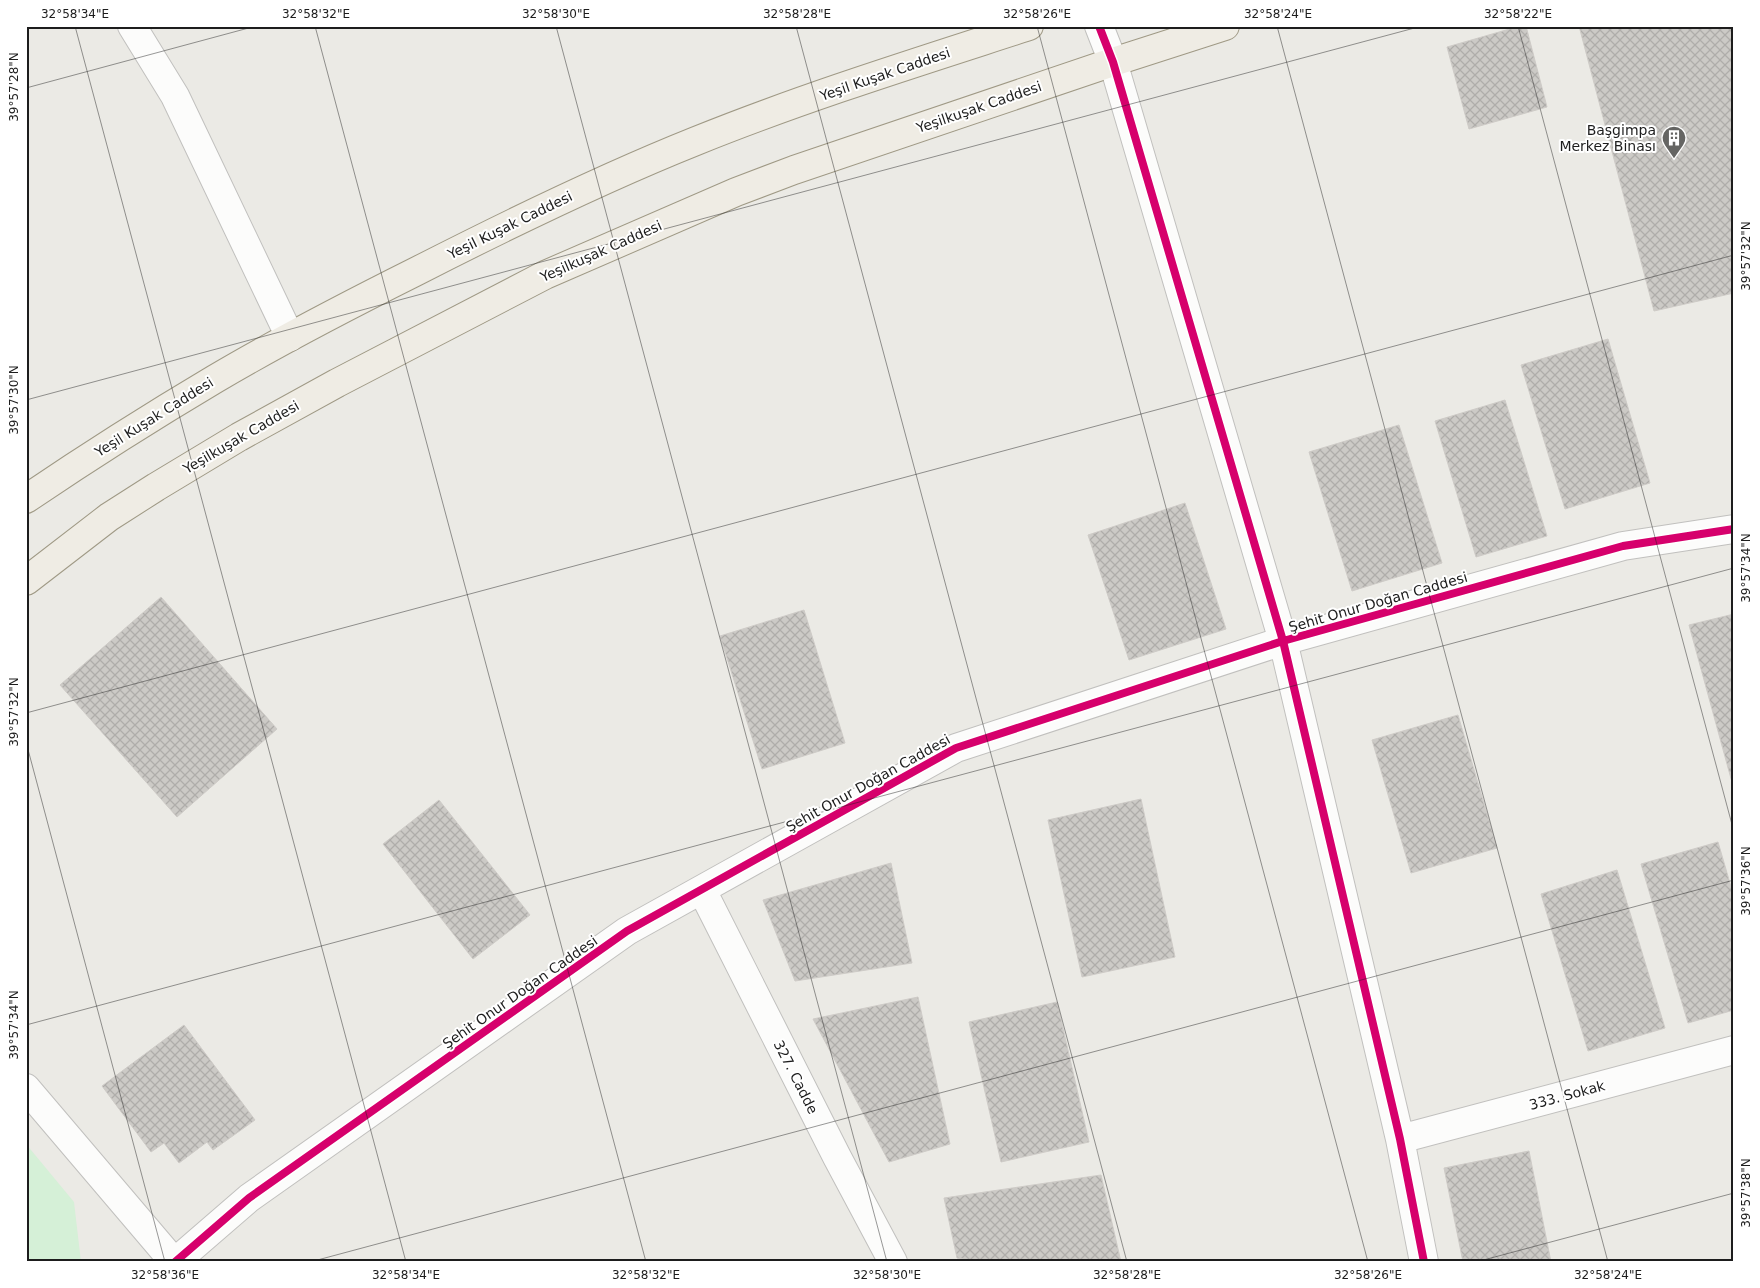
<svg xmlns="http://www.w3.org/2000/svg" width="1760" height="1288" viewBox="0 0 1760 1288" font-family="'DejaVu Sans',sans-serif">
  <style>
    .park { fill: #d5f0d7 }
    .building { fill: url(#building-cross-hatch); stroke: #cecbc7 }
    .lines { fill: none; stroke-linecap: round; stroke-linejoin: round }
    .minor-casing { stroke: #c1c0be; stroke-width: 30 }
    .major-casing { stroke: #9f9985; stroke-width: 30 }
    .minor { stroke: #fcfcfb; stroke-width: 28 }
    .major { stroke: #efece4; stroke-width: 28 }
    .cycleway-casing { stroke: #fff; stroke-width: 11 }
    .cycleway { stroke: #d6006c; stroke-width: 8 }
    .ticks { fill: none; stroke: #1d1d1d; stroke-width: 1; stroke-opacity: 0.45 }
    .labels { text-anchor: middle; stroke-width: 4; stroke-linejoin: round; paint-order: stroke }
    .street-label { font-size: 14px; fill: #1d1d1d; stroke: #fff }
    .poi-label { font-size: 14px; fill: #1d1d1d; stroke: #fff; text-anchor: end }
    .neatline { fill: none; stroke: #1d1d1d; stroke-width: 2 }
    .ticks-label { font-size: 12px; text-anchor: middle; fill: #1d1d1d }
  </style>
  <defs>
    <pattern id="building-cross-hatch" width="8" height="8" patternUnits="userSpaceOnUse" patternTransform="scale(1.25)"><rect width="8" height="8" fill="#cccac6"/><path d="M0 0l8 8M0 8l8-8" fill="none" stroke="#afadaa"/></pattern>
  </defs>
  <rect width="100%" height="100%" fill="#ebeae5"/>
  <!-- park -->
  <path class="park" d="M26 1144 74 1202 81 1262H26Z"/>
  <!-- building -->
  <path class="building" d="M1520 26H1526L1547 107 1469 129 1447 47Z
    M1579 26H1734V293L1654 311Z
    M1608 339 1650 483 1565 509 1521 365Z
    M1505 400 1547 536 1476 557 1435 421Z
    M1399 425 1442 563 1352 591 1309 452Z
    M1185 503 1226 629 1129 660 1088 535Z
    M161 597 277 729 177 817 60 685Z
    M804 610 845 743 762 769 720 636Z
    M1734 614V786H1733L1689 625Z
    M1458 715 1497 848 1411 873 1372 740Z
    M1141 799 1175 957 1082 977 1048 820Z
    M439 800 530 915 473 959 383 844Z
    M1718 842 1734 897V1010L1688 1023 1641 864Z
    M891 863 912 963 795 981 763 900Z
    M1617 870 1665 1028 1588 1051 1541 894Z
    M918 997 950 1144 889 1162 813 1019Z
    M1057 1002 1089 1142 1001 1162 969 1022Z
    M184 1025 255 1120 213 1150 207 1142 179 1163 164 1143 151 1152 102 1086Z
    M1529 1151 1551 1262H1463L1444 1168Z
    M1101 1175 1121 1262H983L957 1258 944 1198Z"/>
  <g class="lines">
    <defs>
      <path id="minor" d="M132 26 175 96 290 337
        M1099 26 1113 62 1283 641 1400 1139 1424 1262
        M702 890 837 1157 893 1262
        M26 1088 174 1262
        M1400 1139 1734 1050
        M175 1262 249 1198 627 931 956 748 1283 641 1623 546 1734 529"/>
      <path id="major" d="M26 499C88 457 151 417 215 379 281 340 349 305 417 271 509 224 601 179 696 141 805 97 918 62 1029 26
        M26 581 109 517 156 487 239 437 337 383 545 275 736 192 794 170 1113 62 1225 26"/>
    </defs>
    <!-- minor casing -->
    <use href="#minor" class="minor-casing"/>
    <!-- major casing -->
    <use href="#major" class="major-casing"/>
    <!-- minor -->
    <use href="#minor" class="minor"/>
    <!-- major -->
    <use href="#major" class="major"/>
    <defs>
      <path id="cycleway" d="M1099 26 1113 62 1283 641 1400 1139 1424 1262
        M175 1262 249 1198 627 931 956 748 1283 641 1623 546 1734 529"/>
    </defs>
    <!-- cycleway casing -->
    <use href="#cycleway" class="cycleway-casing"/>
    <!-- cycleway -->
    <use href="#cycleway" class="cycleway"/>
  </g>
  <!-- ticks -->
  <path class="ticks" d="M75 26 406 1262M315 26 646 1262M556 26 887 1262M796 26 1127 1262M1037 26 1368 1262M1277 26 1608 1262M1518 26 1734 832M26 88 256 26M26 400 1422 26M26 713 1734 255M26 742 165 1262M26 1025 1734 568M310 1262 1734 880M1476 1262 1734 1193"/>
  <!-- icons -->
  <defs>
    <symbol id="building-pin" viewBox="-11 -11 22 30"><path d="M0 17L-7.5 6A9.5 9.5 0 1 1 7.5 6Z" fill="#656563" stroke="#fff"/><path d="M-4-6H4V6H1V3H-1V6H-4ZM-2.5-4.3h1.7v1.8h-1.7ZM.8-4.3h1.7v1.8H.8ZM-2.5-1h1.7V.8h-1.7ZM.8-1h1.7V.8H.8Z" fill="#fff"/></symbol>
  </defs>
  <g fill-rule="evenodd">
    <use href="#building-pin" x="1660" y="124" width="28" height="38"/>
  </g>
  <g class="labels">
    <!-- street labels -->
    <g class="street-label">
      <text transform="translate(885 74) rotate(-19)" y="5">Yeşil Kuşak Caddesi</text>
      <text transform="translate(979 107) rotate(-19)" y="5">Yeşilkuşak Caddesi</text>
      <text transform="translate(510 225) rotate(-26)" y="5">Yeşil Kuşak Caddesi</text>
      <text transform="translate(601 251) rotate(-24)" y="5">Yeşilkuşak Caddesi</text>
      <text transform="translate(154 417) rotate(-32)" y="5">Yeşil Kuşak Caddesi</text>
      <text transform="translate(241 437) rotate(-30)" y="5">Yeşilkuşak Caddesi</text>
      <text transform="translate(1378 602) rotate(-16)" y="5">Şehit Onur Doğan Caddesi</text>
      <text transform="translate(868 783) rotate(-29)" y="5">Şehit Onur Doğan Caddesi</text>
      <text transform="translate(520 992) rotate(-35)" y="5">Şehit Onur Doğan Caddesi</text>
      <text transform="translate(796 1077) rotate(63)" y="5">327. Cadde</text>
      <text transform="translate(1567 1095) rotate(-15)" y="5">333. Sokak</text>
    </g>
    <!-- poi labels -->
    <g class="poi-label">
      <text x="1656" y="135">Başgimpa<tspan x="1656" dy="16">Merkez Binası</tspan></text>
    </g>
  </g>
  <!-- border -->
  <rect width="1760" height="1288" fill="none" stroke="#ffffff" stroke-width="55"/>
  <rect x="28" y="28" width="1704" height="1232" class="neatline"/>
  <g class="ticks-label">
    <text x="75" y="18">32°58'34"E</text>
    <text x="316" y="18">32°58'32"E</text>
    <text x="556" y="18">32°58'30"E</text>
    <text x="797" y="18">32°58'28"E</text>
    <text x="1037" y="18">32°58'26"E</text>
    <text x="1278" y="18">32°58'24"E</text>
    <text x="1518" y="18">32°58'22"E</text>
    <text transform="translate(14 87) rotate(-90)" y="4">39°57'28"N</text>
    <text transform="translate(1746 256) rotate(-90)" y="4">39°57'32"N</text>
    <text transform="translate(14 400) rotate(-90)" y="4">39°57'30"N</text>
    <text transform="translate(1746 568) rotate(-90)" y="4">39°57'34"N</text>
    <text transform="translate(14 712) rotate(-90)" y="4">39°57'32"N</text>
    <text transform="translate(1746 881) rotate(-90)" y="4">39°57'36"N</text>
    <text transform="translate(14 1025) rotate(-90)" y="4">39°57'34"N</text>
    <text transform="translate(1746 1193) rotate(-90)" y="4">39°57'38"N</text>
    <text x="165" y="1279">32°58'36"E</text>
    <text x="406" y="1279">32°58'34"E</text>
    <text x="646" y="1279">32°58'32"E</text>
    <text x="887" y="1279">32°58'30"E</text>
    <text x="1127" y="1279">32°58'28"E</text>
    <text x="1368" y="1279">32°58'26"E</text>
    <text x="1608" y="1279">32°58'24"E</text>
  </g>
</svg>
